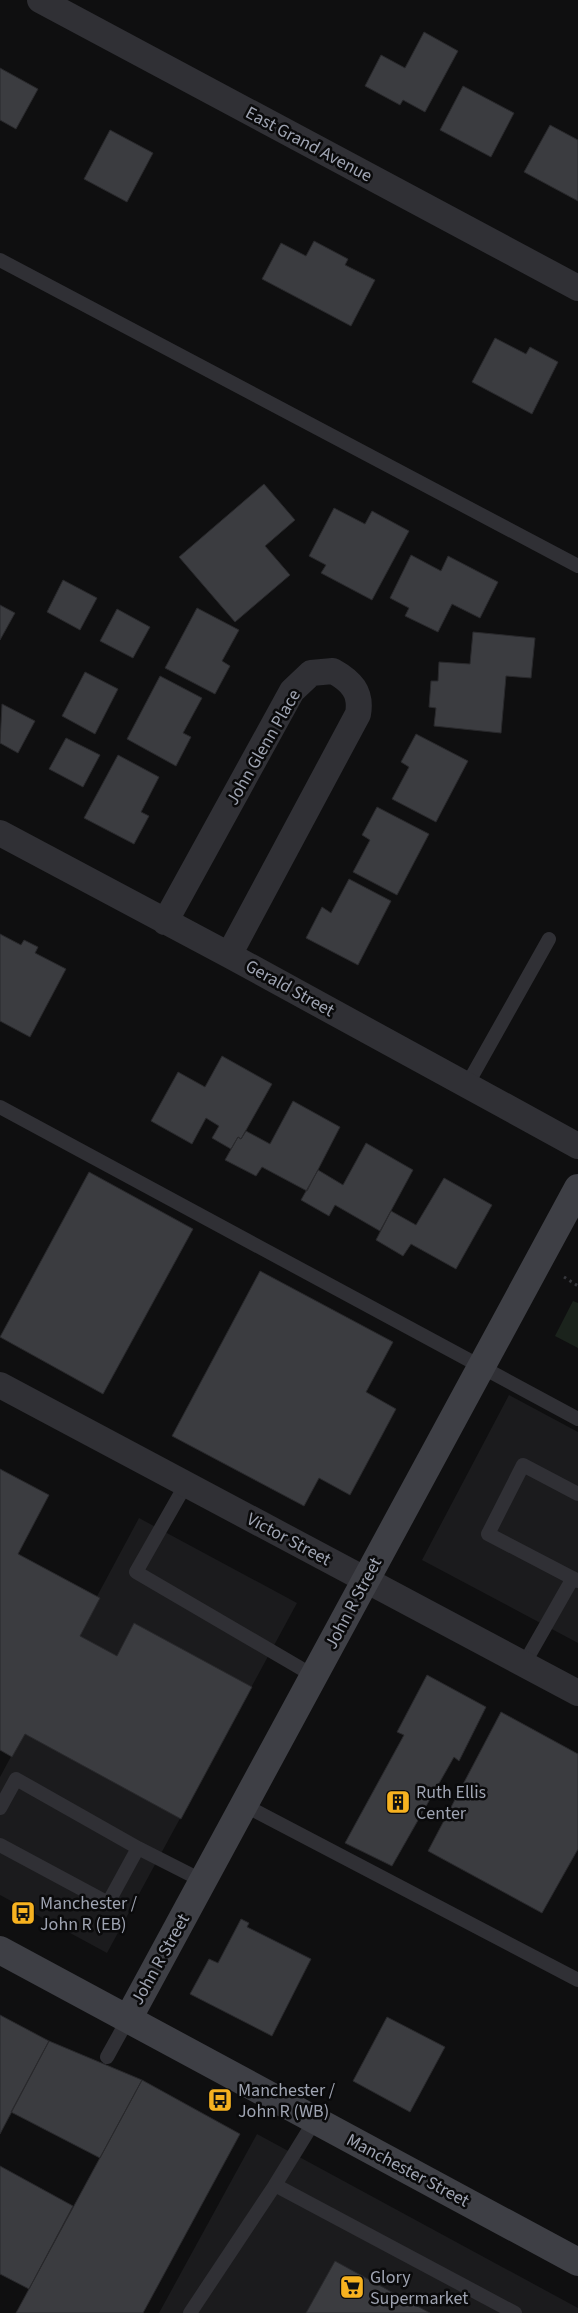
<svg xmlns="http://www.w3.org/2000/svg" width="578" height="2313" viewBox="0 0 578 2313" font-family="'Source Sans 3',sans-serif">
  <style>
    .built { fill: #1b1b1d }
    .green { fill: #1b231c }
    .building { fill: #3b3c40; stroke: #29292c }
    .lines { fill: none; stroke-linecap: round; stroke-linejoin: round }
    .path { stroke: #36373c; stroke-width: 3; stroke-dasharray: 2.5 4; stroke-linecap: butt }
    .lane { stroke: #303035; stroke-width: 14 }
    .street { stroke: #303035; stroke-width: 26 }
    .secondary { stroke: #3e3f45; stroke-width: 28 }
    .labels { text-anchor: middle; stroke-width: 5; stroke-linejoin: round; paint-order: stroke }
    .street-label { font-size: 18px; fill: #9fa4b2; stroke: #0a0a0b }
    .poi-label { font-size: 18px; fill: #9fa4b2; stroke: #0a0a0b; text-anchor: start }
  </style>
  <rect width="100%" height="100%" fill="#0f0f10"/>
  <!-- built -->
  <path class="built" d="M509 1395 578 1432V1643L422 1560Z
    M139 1518 297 1603 107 1953 0 1895V1777Z
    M257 2134 578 2308V2313H159Z"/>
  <!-- green -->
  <path class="green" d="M573 1301 578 1303V1348L555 1336Z"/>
  <!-- building -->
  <path class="building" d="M424 32 458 51 425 112 403 100 400 105 365 86 381 55 405 68Z
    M0 68 38 89 16 129 0 120Z
    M463 86 514 113 491 157 440 130Z
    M550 125 578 140V201L524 172Z
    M110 130 153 153 127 202 84 179Z
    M314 241 348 259 345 265 375 280 351 326 262 279 281 243 306 256Z
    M495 338 526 354 530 347 558 362 532 414 472 382Z
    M264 484 295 520 265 546 290 575 235 622 179 557Z
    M334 508 365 524 372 511 409 531 372 600 321 573 326 565 309 556Z
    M411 555 441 571 448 556 498 582 480 618 452 604 438 632 405 616 409 608 390 598Z
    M63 580 97 598 80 630 47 612Z
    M0 605 15 613 0 640Z
    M197 608 239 630 222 661 230 666 215 694 165 668Z
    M117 609 150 627 133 658 100 641Z
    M473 632 535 638 531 678 506 676 501 733 434 726 436 708 429 707 431 681H438L439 662 470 664Z
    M85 672 118 689 95 734 62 716Z
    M160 676 202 698 183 733 191 737 176 766 127 739Z
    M2 704 35 721 18 753 0 743Z
    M416 734 468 761 436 822 392 799 409 767 401 762Z
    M66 738 100 755 83 787 49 769Z
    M118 755 159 777 141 812 149 816 134 844 84 818Z
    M377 807 429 834 397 895 353 872 370 840 362 835Z
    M349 879 391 901 358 965 306 938 322 907 331 913Z
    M0 934 21 945 24 940 38 947 35 953 66 969 30 1037 0 1021Z
    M222 1056 272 1084 241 1139 238 1137 231 1149 212 1138 219 1126 206 1118 192 1144 151 1121 178 1072 205 1087Z
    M293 1101 340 1127 307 1191 262 1167 256 1176 225 1160 238 1137 241 1139 246 1131 270 1144Z
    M366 1143 413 1170 380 1231 335 1205 329 1216 301 1200 318 1170 343 1185Z
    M89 1172 193 1229 103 1394 0 1337Z
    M444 1178 492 1205 456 1269 411 1244 403 1256 376 1240 391 1211 416 1225Z
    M260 1271 393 1342 366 1392 396 1409 350 1495 319 1478 304 1506 172 1436Z
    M0 1469 49 1495 18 1554 100 1598 80 1636 117 1656 134 1623 252 1687 181 1819 25 1734 12 1757 0 1750Z
    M427 1675 486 1707 459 1761 454 1757 392 1866 345 1843 404 1735 397 1732Z
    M501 1712 578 1754V1849L542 1913 428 1851Z
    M241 1919 249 1923 247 1927 311 1959 272 2036 190 1994 209 1959 218 1963Z
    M0 2015 49 2041 0 2134Z
    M387 2017 445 2047 410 2112 353 2081Z
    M49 2041 142 2080 100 2158 11 2112Z
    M142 2080 240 2134 143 2313H16Z
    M0 2166 73 2206 29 2289 0 2274Z
    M335 2261 430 2313H306Z"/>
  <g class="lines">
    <!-- path -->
    <path class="path" d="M564 1277 578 1286"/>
    <!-- lane -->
    <path class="lane" d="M0 260 578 566
      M467 1085 549 939
      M0 1107 578 1419
      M186 1484 136 1572 314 1676
      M578 1494 523 1465 488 1534 578 1581
      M524 1664 573 1578
      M244 1805 578 1980
      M0 1808 16 1779 138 1848 203 1881
      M0 1845 108 1903 138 1848
      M107 2057 128 2019
      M315 2120 275 2185 515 2313
      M190 2313 275 2185"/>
    <!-- street -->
    <path class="street" d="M40 0 578 288
      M0 833 229 955 578 1146
      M165 922 292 691 311 673 333 671C351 681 362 692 358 714L229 955
      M0 1385 578 1693"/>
    <!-- secondary -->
    <path class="secondary" d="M0 1950 578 2262
      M128 2019 578 1188"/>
  </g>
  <!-- icons -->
  <defs>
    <symbol id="building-square" viewBox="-11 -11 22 22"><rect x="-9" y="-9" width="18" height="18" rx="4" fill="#f7b220" stroke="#0a0a0b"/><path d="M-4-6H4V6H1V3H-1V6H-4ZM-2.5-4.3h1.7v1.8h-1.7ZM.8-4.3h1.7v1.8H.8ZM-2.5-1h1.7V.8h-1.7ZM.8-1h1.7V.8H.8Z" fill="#111"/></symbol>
    <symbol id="bus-square" viewBox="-11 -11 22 22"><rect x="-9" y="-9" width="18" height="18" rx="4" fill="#f7b220" stroke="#0a0a0b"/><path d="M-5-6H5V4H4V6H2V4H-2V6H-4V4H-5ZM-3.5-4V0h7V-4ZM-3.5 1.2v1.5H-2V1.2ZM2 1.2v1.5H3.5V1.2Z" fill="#111"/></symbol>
    <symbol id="supermarket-square" viewBox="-11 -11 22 22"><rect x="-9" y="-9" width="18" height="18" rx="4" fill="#f7b220" stroke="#0a0a0b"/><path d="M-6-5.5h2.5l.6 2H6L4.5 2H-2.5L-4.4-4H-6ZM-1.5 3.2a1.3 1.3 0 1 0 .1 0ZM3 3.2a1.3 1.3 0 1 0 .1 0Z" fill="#111"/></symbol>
  </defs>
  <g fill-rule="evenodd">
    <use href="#building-square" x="384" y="1788" width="28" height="28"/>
    <use href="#bus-square" x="9" y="1899" width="28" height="28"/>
    <use href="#bus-square" x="206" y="2086" width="28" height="28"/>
    <use href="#supermarket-square" x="338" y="2273" width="28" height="28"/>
  </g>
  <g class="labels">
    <!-- street labels -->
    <g class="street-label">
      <text transform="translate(309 144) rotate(28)" y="6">East Grand Avenue</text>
      <text transform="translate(263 747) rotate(-60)" y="6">John Glenn Place</text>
      <text transform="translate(290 988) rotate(29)" y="6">Gerald Street</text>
      <text transform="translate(289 1539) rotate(28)" y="6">Victor Street</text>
      <text transform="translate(353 1603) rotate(-62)" y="6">John R Street</text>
      <text transform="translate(160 1959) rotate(-61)" y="6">John R Street</text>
      <text transform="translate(408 2170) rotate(28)" y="6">Manchester Street</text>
    </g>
    <!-- poi labels -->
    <g class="poi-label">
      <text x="416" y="1798">Ruth Ellis<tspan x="416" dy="21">Center</tspan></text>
      <text x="40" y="1909">Manchester /<tspan x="40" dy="21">John R (EB)</tspan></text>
      <text x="238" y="2096">Manchester /<tspan x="238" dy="21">John R (WB)</tspan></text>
      <text x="370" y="2283">Glory<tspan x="370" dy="21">Supermarket</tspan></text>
    </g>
  </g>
</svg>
